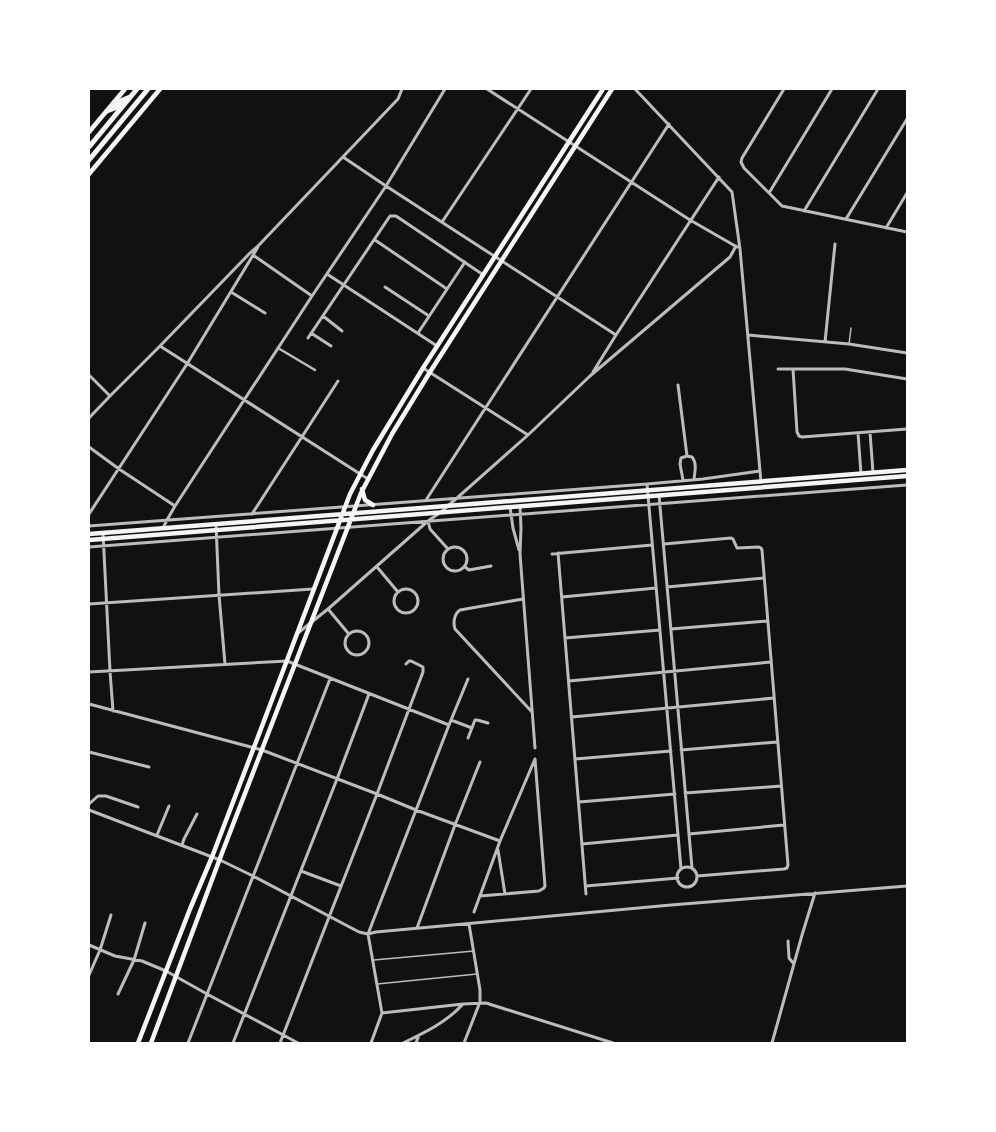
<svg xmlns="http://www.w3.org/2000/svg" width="996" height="1132" viewBox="0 0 996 1132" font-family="'Titillium Web',sans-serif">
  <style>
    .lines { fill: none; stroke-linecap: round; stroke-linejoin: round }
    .service { stroke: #bcbcbc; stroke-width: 1.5 }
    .pedestrian { stroke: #bcbcbc; stroke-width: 2.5 }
    .minor { stroke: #bcbcbc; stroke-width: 3 }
    .secondary { stroke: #f5f5f5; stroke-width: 4.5 }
    .primary { stroke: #f5f5f5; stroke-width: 5 }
  </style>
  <rect width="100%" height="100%" fill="#111"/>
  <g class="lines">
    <!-- service -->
    <path class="service" d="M849 344 851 328
      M374 960 474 951
      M377 984 477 974"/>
    <!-- pedestrian -->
    <path class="pedestrian" d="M278 348 315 370"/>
    <!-- minor -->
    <path class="minor" d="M487 89 690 220 737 247
      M635 89 732 192 740 249 761 482
      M784 89 742 158 741 162 744 168 782 206 907 232
      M343 157 386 186 616 335
      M769 193 832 89
      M804 211 878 89
      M846 219 907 119
      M442 222 531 89
      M886 228 907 193
      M375 240 447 289
      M253 255 312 296
      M327 274 437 346
      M385 287 429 316
      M231 292 265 313
      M323 316 342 331
      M311 333 331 346
      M418 333 465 262
      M748 335 849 344 907 353
      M308 338 390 216H396L482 274
      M825 342 835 244
      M160 346 368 479
      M423 368 528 435
      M778 369H845L907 379
      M793 369 797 432 799 436 802 437 907 429
      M593 372 616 335 719 177
      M89 375 110 396
      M678 385 687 456
      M89 418 110 396 160 346 250 253 259 245 398 99 402 89
      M870 432 873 473
      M858 433 861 474
      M89 447 119 469 175 506
      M683 480 680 464 681 458 687 456 692 457C697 463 695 471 694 479
      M647 484 681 869
      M659 495 692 868
      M426 500 669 124
      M520 506 521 528 520 554 535 748
      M510 507 513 528 519 550
      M89 514 187 364 258 247
      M252 514 338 381
      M428 521 430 529 448 549
      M216 525 219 595 225 664
      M89 526 647 484 703 479 760 471
      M163 528 167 520 175 506 312 296 386 186 445 89
      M103 533 110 671 113 711
      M664 544 731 538 733 539 737 548 759 547 761 548 762 550 788 865 787 868 784 869 697 876
      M443 559a12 12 0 1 1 24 0a12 12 0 1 1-24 0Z
      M89 547 907 485
      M558 553 586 894
      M552 554 652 545
      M377 567 398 592
      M465 567 469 570 491 566
      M667 587 764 578
      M394 601a12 12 0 1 1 24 0a12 12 0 1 1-24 0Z
      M562 597 656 588
      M523 599 460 610C454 614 453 623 455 629L532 712
      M89 604 313 589
      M328 609 348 633
      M671 629 767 621
      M345 643a12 12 0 1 1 24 0a12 12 0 1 1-24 0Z
      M298 633 328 609 428 521 441 512 457 498 528 435 590 376 730 257 736 246
      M565 638 660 630
      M89 672 287 661 449 725
      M569 681 771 662
      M89 704 262 750 377 794 416 810 500 841
      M572 717 774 698
      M451 720 472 728
      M468 738 475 720H477L488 723
      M681 750 777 742
      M89 752 149 767
      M575 759 671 751
      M685 793 781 786
      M579 802 675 794
      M89 804 98 796H106L138 807
      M89 810 220 860 253 876 359 932 368 934 376 932 671 905 907 886
      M689 834 784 825
      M157 835 169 806
      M582 844 678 835
      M182 845 184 839 197 814
      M498 850 505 894
      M677 877a10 10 0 1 1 20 0a10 10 0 1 1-20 0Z
      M301 871 341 886
      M586 886 678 878
      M480 896 539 891 544 888 545 886 535 759
      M474 912 500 841 535 759
      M417 928 455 825 480 762
      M788 941 789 958 794 964
      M89 945 115 956 142 961 166 971 207 994 298 1043
      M89 975 100 950 111 915
      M118 994 134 960 145 923
      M382 1013 368 934 449 725 468 679
      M382 1013 463 1004 486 1003 613 1043
      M188 1043 330 679
      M233 1043 337 779 369 694
      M280 1043 377 794 423 672V667L411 661H409L406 664
      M371 1043 382 1013
      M403 1043C424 1033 447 1022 463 1004
      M416 1043 419 1035
      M464 1043 480 1002V990L469 924
      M772 1043 802 935 815 893"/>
    <!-- secondary -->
    <path class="secondary" d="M89 132 125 89
      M89 174 160 89
      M362 489 365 500 373 505
      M89 534 907 470
      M89 540 907 476
      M138 1043 190 909 212 857 256 742 350 494 373 450 423 368 603 89
      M151 1043 222 853 361 493 392 434 430 372 612 89"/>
    <!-- primary -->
    <path class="primary" d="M113 104 130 97
      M107 111 123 105
      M89 147 137 89
      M89 160 148 89"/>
  </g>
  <!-- border -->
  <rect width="996" height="1132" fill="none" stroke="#ffffff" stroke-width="180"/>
</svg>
